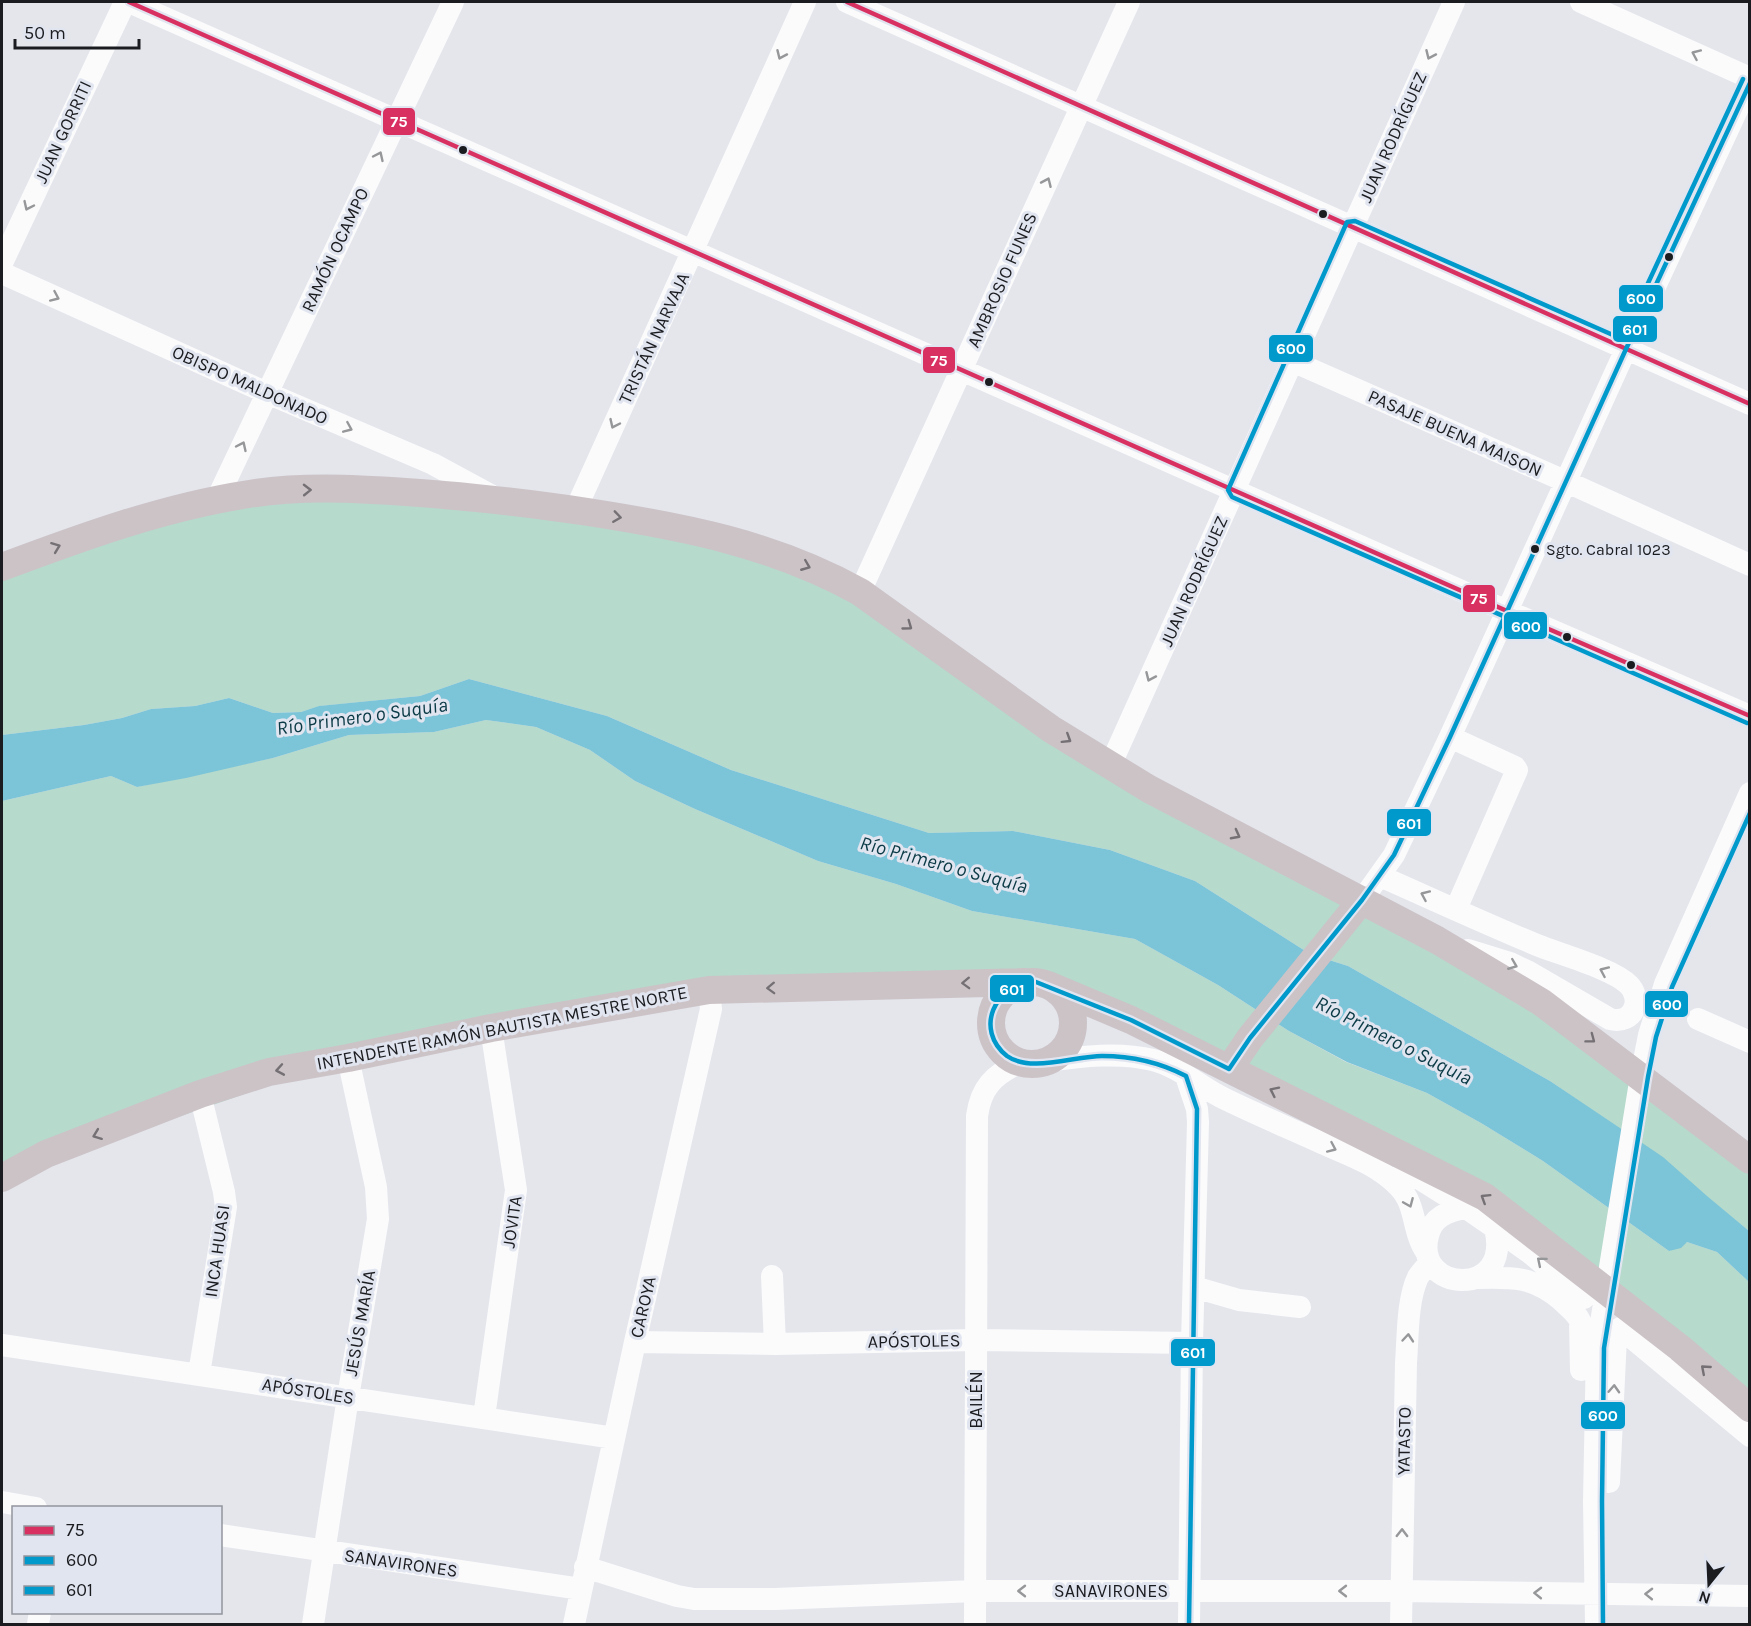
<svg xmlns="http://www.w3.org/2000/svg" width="1751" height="1626" viewBox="0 0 1751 1626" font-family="Karla,sans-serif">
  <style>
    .green { fill: #b6dacc }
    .water { fill: #7cc4d8 }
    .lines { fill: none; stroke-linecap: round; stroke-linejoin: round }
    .minor { stroke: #fbfbfc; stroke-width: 22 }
    .major { stroke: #ccc3c7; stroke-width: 28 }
    .bus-1-casing { stroke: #e1e5f0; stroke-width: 9 }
    .bus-2-casing { stroke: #e1e5f0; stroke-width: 9 }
    .bus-3-casing { stroke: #e1e5f0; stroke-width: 9 }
    .bus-1 { stroke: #d93062; stroke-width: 4.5 }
    .bus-2 { stroke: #0099cb; stroke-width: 4.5 }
    .bus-3 { stroke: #0099cb; stroke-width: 4.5 }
    .oneway { stroke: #969799 }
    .oneway2 { stroke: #747074 }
    .bus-dot { fill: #1b1c20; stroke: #e1e5f0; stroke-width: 2 }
    .labels { text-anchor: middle; stroke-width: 6; stroke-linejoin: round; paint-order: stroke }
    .bus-label { font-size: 16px; fill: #1b1c20; stroke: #e1e5f0; text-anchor: start }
    .street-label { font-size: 18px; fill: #1b1c20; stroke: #e1e5f0 }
    .water-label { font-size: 20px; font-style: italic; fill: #0a3a45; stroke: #e1e5f0 }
    .line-badge { stroke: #e1e5f0; stroke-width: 2 }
    .badge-label { font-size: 16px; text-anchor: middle; font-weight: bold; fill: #fff }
  </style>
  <rect width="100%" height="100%" fill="#e4e6ec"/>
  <!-- green -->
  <path class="green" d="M344 489 779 554 1051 729 1437 940 1749 1160V1231L1605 1119 1550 1081 1348 966 1310 954 1195 881 1110 850 1013 831 929 833 731 770 607 716 469 679 420 696 320 706 301 712 273 713 229 698 195 706 151 709 122 718 84 725 2 735V567L92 533Z
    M486 720 536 727 590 750 635 781 695 809 818 861 896 884 972 911 1135 939 1218 985 1289 1031 1346 1062 1427 1093 1481 1123 1543 1161 1669 1251 1687 1242 1717 1252 1749 1282V1408L1485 1197 1024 982 709 990 348 1058 2 1178V801L111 776 137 787 273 758 349 735 434 732Z"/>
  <!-- water -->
  <path class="water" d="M469 679 607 716 731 770 929 833 1013 831 1110 850 1195 881 1310 954 1348 966 1550 1081 1663 1157 1707 1196 1749 1231V1282L1717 1252 1687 1242 1681 1248 1669 1251 1543 1161 1481 1123 1427 1093 1347 1062 1289 1031 1218 985 1135 939 972 911 896 884 818 861 695 809 635 781 590 750 536 727 486 720 434 732 349 735 273 758 186 778 137 787 111 776 2 801V735L84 725 122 718 151 709 195 706 229 698 273 713 301 712 319 706 420 696Z"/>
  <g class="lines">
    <!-- minor -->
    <path class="minor" d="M129 2 1507 611 1750 716
      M847 2 1750 404
      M1581 2 1750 78
      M2 263 125 2
      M2 273 267 393 433 464 494 497
      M1292 361 1567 482 1750 565
      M217 499 453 2
      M575 511 805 2
      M860 592 1129 2
      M1450 737 1515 767 1517 770 1456 909
      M1110 766 1454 2
      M1380 876C1432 899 1484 923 1537 945 1559 954 1614 969 1629 985 1634 990 1637 999 1635 1006 1632 1018 1621 1022 1610 1019L1529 972 1510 963 1468 950
      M1362 900 1394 855 1450 737 1626 349 1750 82
      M1698 1019 1750 1042
      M1049 1061C1082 1056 1120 1052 1153 1060 1180 1067 1201 1088 1225 1099 1258 1115 1291 1129 1324 1144 1351 1156 1378 1165 1399 1187 1417 1205 1412 1233 1427 1253
      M1186 1076 1197 1109 1198 1122 1192 1343 1189 1624
      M1404 1169 1466 1208
      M1466 1208 1495 1228C1513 1300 1413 1292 1428 1236 1432 1217 1448 1211 1466 1208Z
      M1495 1228 1530 1253 1584 1298
      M772 1276 775 1344
      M1476 1278C1512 1277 1533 1276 1561 1300 1568 1307 1576 1312 1580 1321L1581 1370
      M1194 1287 1239 1300 1300 1307
      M635 1342 775 1344 976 1340 1192 1343
      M2 1345 614 1438
      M199 1374 226 1207 224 1192 200 1094
      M484 1417 516 1190 491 1028
      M1609 1482 1616 1337 1620 1328 1750 1436
      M2 1502 36 1508
      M220 1535 581 1589
      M585 1567 677 1596 694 1599H775L976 1591H1401L1750 1596
      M38 1624 40 1612
      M313 1624 348 1397 378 1219 376 1187 348 1058
      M574 1624 635 1342 711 1009 709 990
      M975 1624 977 1116C981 1087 994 1075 1019 1063
      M1401 1624 1406 1363C1408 1337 1407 1300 1418 1277 1421 1272 1426 1267 1430 1263
      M1596 1624 1594 1501 1597 1347 1641 1076 1649 1035 1665 984 1750 793"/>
    <!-- major -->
    <path class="major" d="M2 567C82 537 164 507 249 494 311 484 381 490 444 495 492 499 540 505 588 512 685 527 773 544 860 592L1051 729 1149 789 1437 940 1541 1002 1750 1160
      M991 1023a41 41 0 1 1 82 0a41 41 0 1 1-82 0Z
      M1048 985 1131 1020 1485 1197 1680 1348 1750 1408
      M1229 1069 1250 1038 1362 900
      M2 1178 46 1154 200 1094 269 1072 348 1058 491 1028 709 990 1024 982"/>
    <defs>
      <path id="bus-1" d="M129 2 1507 611 1750 716
        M847 2 1750 404"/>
      <path id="bus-2" d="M1743 79 1622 339 1355 221 1347 222 1228 490 1232 497 1747 723
        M1603 1624 1602 1501 1604 1348 1648 1077 1656 1037 1672 987 1750 813"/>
      <path id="bus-3" d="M1189 1624 1197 1109 1186 1076C1159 1062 1132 1056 1102 1056 1074 1056 1031 1073 1007 1056 974 1030 994 983 1036 982L1131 1020 1229 1069 1250 1038 1362 900 1394 855 1450 737 1626 349 1750 83"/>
    </defs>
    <!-- bus-1 casing -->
    <use href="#bus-1" class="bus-1-casing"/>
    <!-- bus-2 casing -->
    <use href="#bus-2" class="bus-2-casing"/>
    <!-- bus-3 casing -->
    <use href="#bus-3" class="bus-3-casing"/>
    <!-- bus-1 -->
    <use href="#bus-1" class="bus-1"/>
    <!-- bus-2 -->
    <use href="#bus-2" class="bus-2"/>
    <!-- bus-3 -->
    <use href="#bus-3" class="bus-3"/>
  </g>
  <!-- one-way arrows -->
  <defs><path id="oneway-chevron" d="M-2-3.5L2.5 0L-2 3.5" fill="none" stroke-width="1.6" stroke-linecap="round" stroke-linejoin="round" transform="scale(1.5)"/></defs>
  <g class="oneway">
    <use href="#oneway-chevron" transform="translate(1696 54) rotate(-156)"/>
    <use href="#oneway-chevron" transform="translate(781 55) rotate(114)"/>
    <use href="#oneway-chevron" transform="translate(1430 55) rotate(114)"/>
    <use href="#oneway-chevron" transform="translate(379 156) rotate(-65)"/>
    <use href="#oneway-chevron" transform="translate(1047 182) rotate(-66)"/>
    <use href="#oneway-chevron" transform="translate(28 206) rotate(115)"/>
    <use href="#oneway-chevron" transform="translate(55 297) rotate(24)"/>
    <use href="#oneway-chevron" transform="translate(614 424) rotate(115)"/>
    <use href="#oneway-chevron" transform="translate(348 428) rotate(23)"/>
    <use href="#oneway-chevron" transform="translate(242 446) rotate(-65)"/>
    <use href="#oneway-chevron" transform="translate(1150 677) rotate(114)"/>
    <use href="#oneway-chevron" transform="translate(1425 895) rotate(-156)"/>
    <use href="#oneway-chevron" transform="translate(1513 965) rotate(22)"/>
    <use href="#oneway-chevron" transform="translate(1604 971) rotate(-156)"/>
    <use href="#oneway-chevron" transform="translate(1332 1148) rotate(24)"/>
    <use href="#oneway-chevron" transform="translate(1409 1203) rotate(67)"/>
    <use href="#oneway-chevron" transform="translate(1541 1261) rotate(-140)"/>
    <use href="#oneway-chevron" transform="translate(1408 1338) rotate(-85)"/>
    <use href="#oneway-chevron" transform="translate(1614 1389) rotate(-87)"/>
    <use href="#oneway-chevron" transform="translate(1402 1533) rotate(-89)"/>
    <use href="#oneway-chevron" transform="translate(1022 1591) rotate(-180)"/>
    <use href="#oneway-chevron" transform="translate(1343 1591) rotate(-180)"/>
    <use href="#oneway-chevron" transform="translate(1538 1593) rotate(-179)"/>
    <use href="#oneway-chevron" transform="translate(1649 1594) rotate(-179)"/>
  </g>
  <g class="oneway2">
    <use href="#oneway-chevron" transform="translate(307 490) rotate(-1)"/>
    <use href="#oneway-chevron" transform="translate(617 517) rotate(8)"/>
    <use href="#oneway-chevron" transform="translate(56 547) rotate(-21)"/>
    <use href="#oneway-chevron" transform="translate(806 566) rotate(22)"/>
    <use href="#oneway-chevron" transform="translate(908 626) rotate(36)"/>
    <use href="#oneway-chevron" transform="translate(1067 739) rotate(32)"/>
    <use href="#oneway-chevron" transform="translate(1236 835) rotate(28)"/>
    <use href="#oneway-chevron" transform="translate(966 983) rotate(178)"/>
    <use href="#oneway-chevron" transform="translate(771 988) rotate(178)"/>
    <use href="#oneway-chevron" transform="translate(1591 1039) rotate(37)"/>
    <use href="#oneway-chevron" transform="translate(280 1070) rotate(170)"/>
    <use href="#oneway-chevron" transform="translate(1274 1091) rotate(-154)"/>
    <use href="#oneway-chevron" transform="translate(97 1135) rotate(159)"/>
    <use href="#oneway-chevron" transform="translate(1485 1198) rotate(-148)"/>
    <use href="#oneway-chevron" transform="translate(1705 1369) rotate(-139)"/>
  </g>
  <!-- markers -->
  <g class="bus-dot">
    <circle cx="463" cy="150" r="5"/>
    <circle cx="1323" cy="214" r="5"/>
    <circle cx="1669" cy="257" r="5"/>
    <circle cx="989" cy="382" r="5"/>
    <circle cx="1535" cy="549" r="5"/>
    <circle cx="1567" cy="637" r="5"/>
    <circle cx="1631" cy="665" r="5"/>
  </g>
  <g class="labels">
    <!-- bus labels -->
    <g class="bus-label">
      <text x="1546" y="555">Sgto. Cabral 1023</text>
    </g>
    <!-- street labels -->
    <g class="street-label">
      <text transform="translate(63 132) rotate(-65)" y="6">JUAN GORRITI</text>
      <text transform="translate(1393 137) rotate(-66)" y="6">JUAN RODRÍGUEZ</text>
      <text transform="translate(335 250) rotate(-65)" y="6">RAMÓN OCAMPO</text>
      <text transform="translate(1002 280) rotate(-66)" y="6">AMBROSIO FUNES</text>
      <text transform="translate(654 338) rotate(-65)" y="6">TRISTÁN NARVAJA</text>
      <text transform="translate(250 385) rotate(24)" y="6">OBISPO MALDONADO</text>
      <text transform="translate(1455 433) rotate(24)" y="6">PASAJE BUENA MAISON</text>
      <text transform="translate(1194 581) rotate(-66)" y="6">JUAN RODRÍGUEZ</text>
      <text transform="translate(502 1028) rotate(-11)" y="6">INTENDENTE RAMÓN BAUTISTA MESTRE NORTE</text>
      <text transform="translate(512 1222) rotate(-82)" y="6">JOVITA</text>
      <text transform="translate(217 1251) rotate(-82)" y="6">INCA HUASI</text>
      <text transform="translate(643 1307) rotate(-77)" y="6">CAROYA</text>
      <text transform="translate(360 1323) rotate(-80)" y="6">JESÚS MARÍA</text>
      <text transform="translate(914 1341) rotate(-1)" y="6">APÓSTOLES</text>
      <text transform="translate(308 1391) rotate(9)" y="6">APÓSTOLES</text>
      <text transform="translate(976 1400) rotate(-90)" y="6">BAILÉN</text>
      <text transform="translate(1404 1441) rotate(-89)" y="6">YATASTO</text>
      <text transform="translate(401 1563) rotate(8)" y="6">SANAVIRONES</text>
      <text x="1111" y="1597">SANAVIRONES</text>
    </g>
    <!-- water labels -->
    <g class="water-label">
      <text transform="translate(362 716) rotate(-8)" y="7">Río Primero o Suquía</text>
      <text transform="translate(944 864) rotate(15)" y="7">Río Primero o Suquía</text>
      <text transform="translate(1394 1040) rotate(27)" y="7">Río Primero o Suquía</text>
    </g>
  </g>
  <g class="line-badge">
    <rect x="382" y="107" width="34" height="29" rx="6" fill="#d93062"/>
    <rect x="1618" y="284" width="46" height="29" rx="6" fill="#0099cb"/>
    <rect x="1612" y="315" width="46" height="28" rx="6" fill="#0099cb"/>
    <rect x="1268" y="334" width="46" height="29" rx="6" fill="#0099cb"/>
    <rect x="922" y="346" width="34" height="28" rx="6" fill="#d93062"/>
    <rect x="1462" y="584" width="34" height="29" rx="6" fill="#d93062"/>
    <rect x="1503" y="611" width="45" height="29" rx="6" fill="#0099cb"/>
    <rect x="1386" y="808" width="46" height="29" rx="6" fill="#0099cb"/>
    <rect x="989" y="974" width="46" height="29" rx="6" fill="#0099cb"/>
    <rect x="1644" y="990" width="45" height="28" rx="6" fill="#0099cb"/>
    <rect x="1170" y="1338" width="46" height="29" rx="6" fill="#0099cb"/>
    <rect x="1580" y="1401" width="46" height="29" rx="6" fill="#0099cb"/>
  </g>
  <g class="badge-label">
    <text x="399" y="127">75</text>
    <text x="1641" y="304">600</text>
    <text x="1635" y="335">601</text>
    <text x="1291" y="354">600</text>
    <text x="939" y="366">75</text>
    <text x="1479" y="604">75</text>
    <text x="1526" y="632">600</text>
    <text x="1409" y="829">601</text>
    <text x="1012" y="995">601</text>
    <text x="1667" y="1010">600</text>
    <text x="1193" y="1358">601</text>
    <text x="1603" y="1421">600</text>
  </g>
  <!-- border -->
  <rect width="1751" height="1626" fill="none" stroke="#1b1c20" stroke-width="6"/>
  <!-- legend -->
  <rect x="12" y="1506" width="210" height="108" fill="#e1e5f0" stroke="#92959d" stroke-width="1.5"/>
  <rect x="24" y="1526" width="30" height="9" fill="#d93062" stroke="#92959d" stroke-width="1.5"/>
  <text x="66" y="1536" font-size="18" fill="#1b1c20">75</text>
  <rect x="24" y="1556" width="30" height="9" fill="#0099cb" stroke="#92959d" stroke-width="1.5"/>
  <text x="66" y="1566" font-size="18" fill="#1b1c20">600</text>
  <rect x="24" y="1586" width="30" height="9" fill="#0099cb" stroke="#92959d" stroke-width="1.5"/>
  <text x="66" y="1596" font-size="18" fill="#1b1c20">601</text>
  <!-- north arrow -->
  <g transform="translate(1709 1584) rotate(198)" stroke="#e1e5f0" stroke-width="4.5" paint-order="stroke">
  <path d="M0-4.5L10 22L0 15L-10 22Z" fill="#1b1c20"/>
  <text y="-9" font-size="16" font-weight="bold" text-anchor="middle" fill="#1b1c20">N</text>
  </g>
  <!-- scale -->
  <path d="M15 39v9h124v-9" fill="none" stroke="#1b1c20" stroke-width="3"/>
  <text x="24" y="39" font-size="18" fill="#1b1c20" stroke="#e1e5f0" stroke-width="4.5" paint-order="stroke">50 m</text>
</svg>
